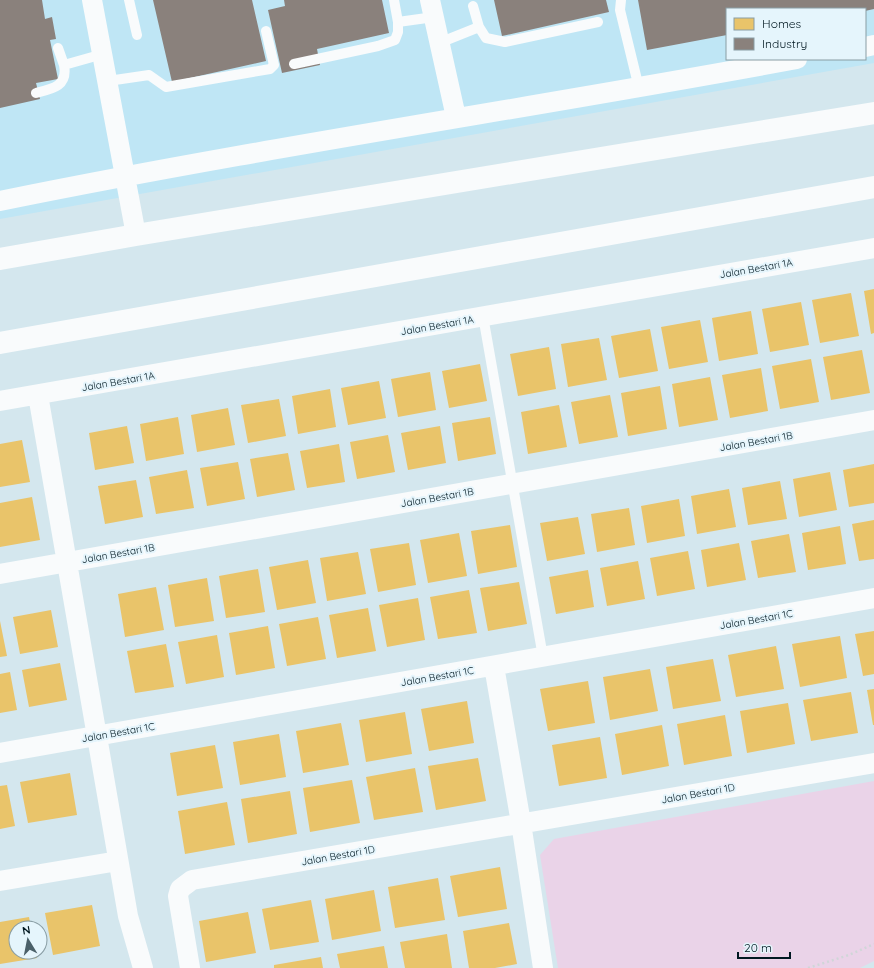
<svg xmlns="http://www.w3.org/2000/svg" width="874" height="968" viewBox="0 0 874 968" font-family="Quicksand,sans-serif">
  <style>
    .built { fill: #bfe6f5; fill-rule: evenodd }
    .green { fill: #ead3e8 }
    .homes { fill: #e9c46a }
    .industry { fill: #8a817c }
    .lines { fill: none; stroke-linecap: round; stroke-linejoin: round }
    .path { stroke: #d0d6d8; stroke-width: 2.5; stroke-dasharray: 2 3; stroke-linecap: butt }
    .lane { stroke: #f9fbfc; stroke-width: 10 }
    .street { stroke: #f9fbfc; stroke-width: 20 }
    .secondary { stroke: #f9fbfc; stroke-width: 22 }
    .labels { text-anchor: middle; stroke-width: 4; stroke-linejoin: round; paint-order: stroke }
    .street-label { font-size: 10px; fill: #001821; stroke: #e5f5fc }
  </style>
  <rect width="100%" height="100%" fill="#d4e7ee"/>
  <!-- built -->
  <path class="built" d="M0 0H874V63L0 219ZM727 9H865V59H727Z"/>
  <!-- green -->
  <path class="green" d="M874 781V961L860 968H558L540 855 554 839Z"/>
  <!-- homes -->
  <path class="homes" d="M874 289V333L871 334 864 291Z
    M851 293 859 336 820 343 812 300Z
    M801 302 809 345 770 352 762 309Z
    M751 311 758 354 719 361 712 318Z
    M700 320 708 362 669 369 661 327Z
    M650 329 658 371 619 378 611 336Z
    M599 338 607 380 568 387 561 344Z
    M549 347 556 389 518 396 510 354Z
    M862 350 870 393 831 400 823 357Z
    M811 359 819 402 780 409 772 366Z
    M480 364 487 401 449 408 442 371Z
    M761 368 768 411 730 418 722 375Z
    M430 372 436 410 398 417 391 379Z
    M710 377 718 420 679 427 672 384Z
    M379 381 386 418 348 425 341 388Z
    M660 386 667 429 628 436 621 393Z
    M330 389 336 427 298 434 292 396Z
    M610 395 618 437 579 444 571 402Z
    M279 399 286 436 248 443 241 405Z
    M559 405 567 447 528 454 521 412Z
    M228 408 235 445 197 452 191 415Z
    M178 417 184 454 146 461 140 424Z
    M490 417 496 454 458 461 452 423Z
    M127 426 134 463 95 470 89 433Z
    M440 426 446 463 408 470 401 433Z
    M388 435 395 472 357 479 350 442Z
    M22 440 30 482 0 487V444Z
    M339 444 345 482 307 488 300 451Z
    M288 453 295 490 257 497 250 459Z
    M238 462 245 499 207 506 200 468Z
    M874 464V503L849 507 843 470Z
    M187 470 194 508 156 514 149 477Z
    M830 472 837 510 799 517 793 479Z
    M136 480 143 517 105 524 98 486Z
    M780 481 787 519 748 525 742 488Z
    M729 489 736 527 697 534 691 496Z
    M32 497 40 540 0 547V503Z
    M679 499 685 536 647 543 641 506Z
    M629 508 635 545 597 552 591 514Z
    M578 517 585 554 547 561 540 523Z
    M874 520V559L859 561 852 524Z
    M510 525 517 567 478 574 471 531Z
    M840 526 846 564 808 570 802 533Z
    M459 533 467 576 428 583 420 540Z
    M789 534 796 572 758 578 751 541Z
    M409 543 416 585 378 592 370 549Z
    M739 543 746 580 707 587 701 550Z
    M688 551 695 589 657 596 650 558Z
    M358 552 366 594 327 601 320 558Z
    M308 560 316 603 277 610 269 567Z
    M638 561 645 599 607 606 600 568Z
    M258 569 265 612 226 618 219 576Z
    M588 570 594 607 556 614 549 577Z
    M207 578 214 621 175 627 168 585Z
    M519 582 527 624 488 631 480 588Z
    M156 587 164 630 125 637 118 594Z
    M469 590 477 633 438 639 430 597Z
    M418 598 425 640 387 647 379 605Z
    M368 608 376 651 337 658 329 615Z
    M51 610 58 647 20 654 13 617Z
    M318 617 326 659 287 666 279 624Z
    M0 621 7 656 0 657Z
    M268 626 275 668 236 675 229 633Z
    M874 631V674L863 676 855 634Z
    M217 635 224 677 186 684 178 642Z
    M840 636 847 678 800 687 792 644Z
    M166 644 174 687 135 693 127 651Z
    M776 646 784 689 736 697 728 655Z
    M713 659 721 701 673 709 666 667Z
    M60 663 67 700 29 707 22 670Z
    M650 669 658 711 610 720 603 677Z
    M10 672 17 710 0 713V674Z
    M588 681 595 723 548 731 540 689Z
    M874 689V725H873L867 690Z
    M851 692 858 733 811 741 803 700Z
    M467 701 474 743 429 751 421 709Z
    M788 703 795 744 747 753 740 711Z
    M405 712 412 754 366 762 359 720Z
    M725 715 732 756 684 765 677 724Z
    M341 723 349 765 303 773 296 731Z
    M662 725 669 766 622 775 615 734Z
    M279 734 286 777 240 785 233 742Z
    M600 737 607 778 559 786 552 745Z
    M215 745 223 788 177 796 170 753Z
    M478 758 486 801 436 810 428 766Z
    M415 768 423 812 374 820 366 777Z
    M70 773 77 815 28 823 20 782Z
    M352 780 360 823 310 832 303 788Z
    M7 785 15 826 0 829V786Z
    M290 791 297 834 248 843 241 799Z
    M227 802 235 845 185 854 178 811Z
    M500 867 507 909 458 917 450 876Z
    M438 878 445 920 395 928 388 887Z
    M374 890 381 931 332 940 325 899Z
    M311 900 319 942 270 950 262 909Z
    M92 905 100 946 53 955 45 913Z
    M248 912 256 953 206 962 199 921Z
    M29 917 31 928H16V952H36L37 958 0 964V922Z
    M509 923 517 964 495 968H469L463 931Z
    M447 934 452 968H405L400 942Z
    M384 946 388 968H340L337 954Z
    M321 957 323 968H274V965Z"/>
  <!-- industry -->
  <path class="industry" d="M0 0H42L45 19 52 17 56 39 50 40 58 79 36 83 40 99 0 108Z
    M153 0H252L266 61 172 82Z
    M284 0H382L389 33 317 49 320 65 282 73 268 10 285 6Z
    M494 0H606L609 12 502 36Z
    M638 0H874V9L865 11V9H727V35L647 50Z"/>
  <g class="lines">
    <!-- path -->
    <path class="path" d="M808 968 849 955 874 944"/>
    <!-- lane -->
    <path class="lane" d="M129 0 137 35
      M394 0 398 22
      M621 0 620 10 639 88
      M479 27 486 38 505 42 598 22
      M439 43 479 27 473 6
      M58 48 64 65 103 54
      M294 64 378 46 395 40 398 32V22L434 17
      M108 81 149 75 166 87 270 69 274 65 266 31
      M36 93C53 89 68 86 64 65
      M483 316 543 657"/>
    <!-- street -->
    <path class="street" d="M92 0 136 235
      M430 0 456 117
      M865 47 874 45
      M0 201C265 147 532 108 797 59
      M38 395 128 916 143 968
      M0 401 874 248
      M0 574 874 420
      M494 666 521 823 543 968
      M0 753 874 598
      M0 881 118 861
      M190 968 178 896 180 889 192 880 874 763"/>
    <!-- secondary -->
    <path class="secondary" d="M0 259 136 235 874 113
      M0 343 874 187"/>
  </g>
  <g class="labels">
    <!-- street labels -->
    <g class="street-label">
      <text transform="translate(756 268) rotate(-10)" y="4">Jalan Bestari 1A</text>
      <text transform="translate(437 325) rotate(-10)" y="4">Jalan Bestari 1A</text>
      <text transform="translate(118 381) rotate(-10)" y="4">Jalan Bestari 1A</text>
      <text transform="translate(756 441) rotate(-10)" y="4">Jalan Bestari 1B</text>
      <text transform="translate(437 497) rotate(-10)" y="4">Jalan Bestari 1B</text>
      <text transform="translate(118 553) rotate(-10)" y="4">Jalan Bestari 1B</text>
      <text transform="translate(756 619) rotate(-10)" y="4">Jalan Bestari 1C</text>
      <text transform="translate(437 676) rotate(-10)" y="4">Jalan Bestari 1C</text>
      <text transform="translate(118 732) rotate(-10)" y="4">Jalan Bestari 1C</text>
      <text transform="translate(698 793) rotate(-10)" y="4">Jalan Bestari 1D</text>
      <text transform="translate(338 855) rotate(-10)" y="4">Jalan Bestari 1D</text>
    </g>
  </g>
  <!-- legend -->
  <rect x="726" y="8" width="140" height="52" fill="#e5f5fc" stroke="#899da4"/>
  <rect x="734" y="18" width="20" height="12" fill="#e9c46a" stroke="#899da4"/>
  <text x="762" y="28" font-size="12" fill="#001821">Homes</text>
  <rect x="734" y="38" width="20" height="12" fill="#8a817c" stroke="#899da4"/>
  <text x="762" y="48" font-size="12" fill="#001821">Industry</text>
  <!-- north arrow -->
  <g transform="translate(28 940) rotate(350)"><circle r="19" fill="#e5f5fc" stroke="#899da4"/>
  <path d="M0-3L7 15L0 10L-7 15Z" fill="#4a6069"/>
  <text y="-6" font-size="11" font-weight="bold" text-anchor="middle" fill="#001821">N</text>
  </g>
  <!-- scale -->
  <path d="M738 952v6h52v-6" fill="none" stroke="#001821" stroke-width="2"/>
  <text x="744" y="952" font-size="12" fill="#001821" stroke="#e5f5fc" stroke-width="3" paint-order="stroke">20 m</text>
</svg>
